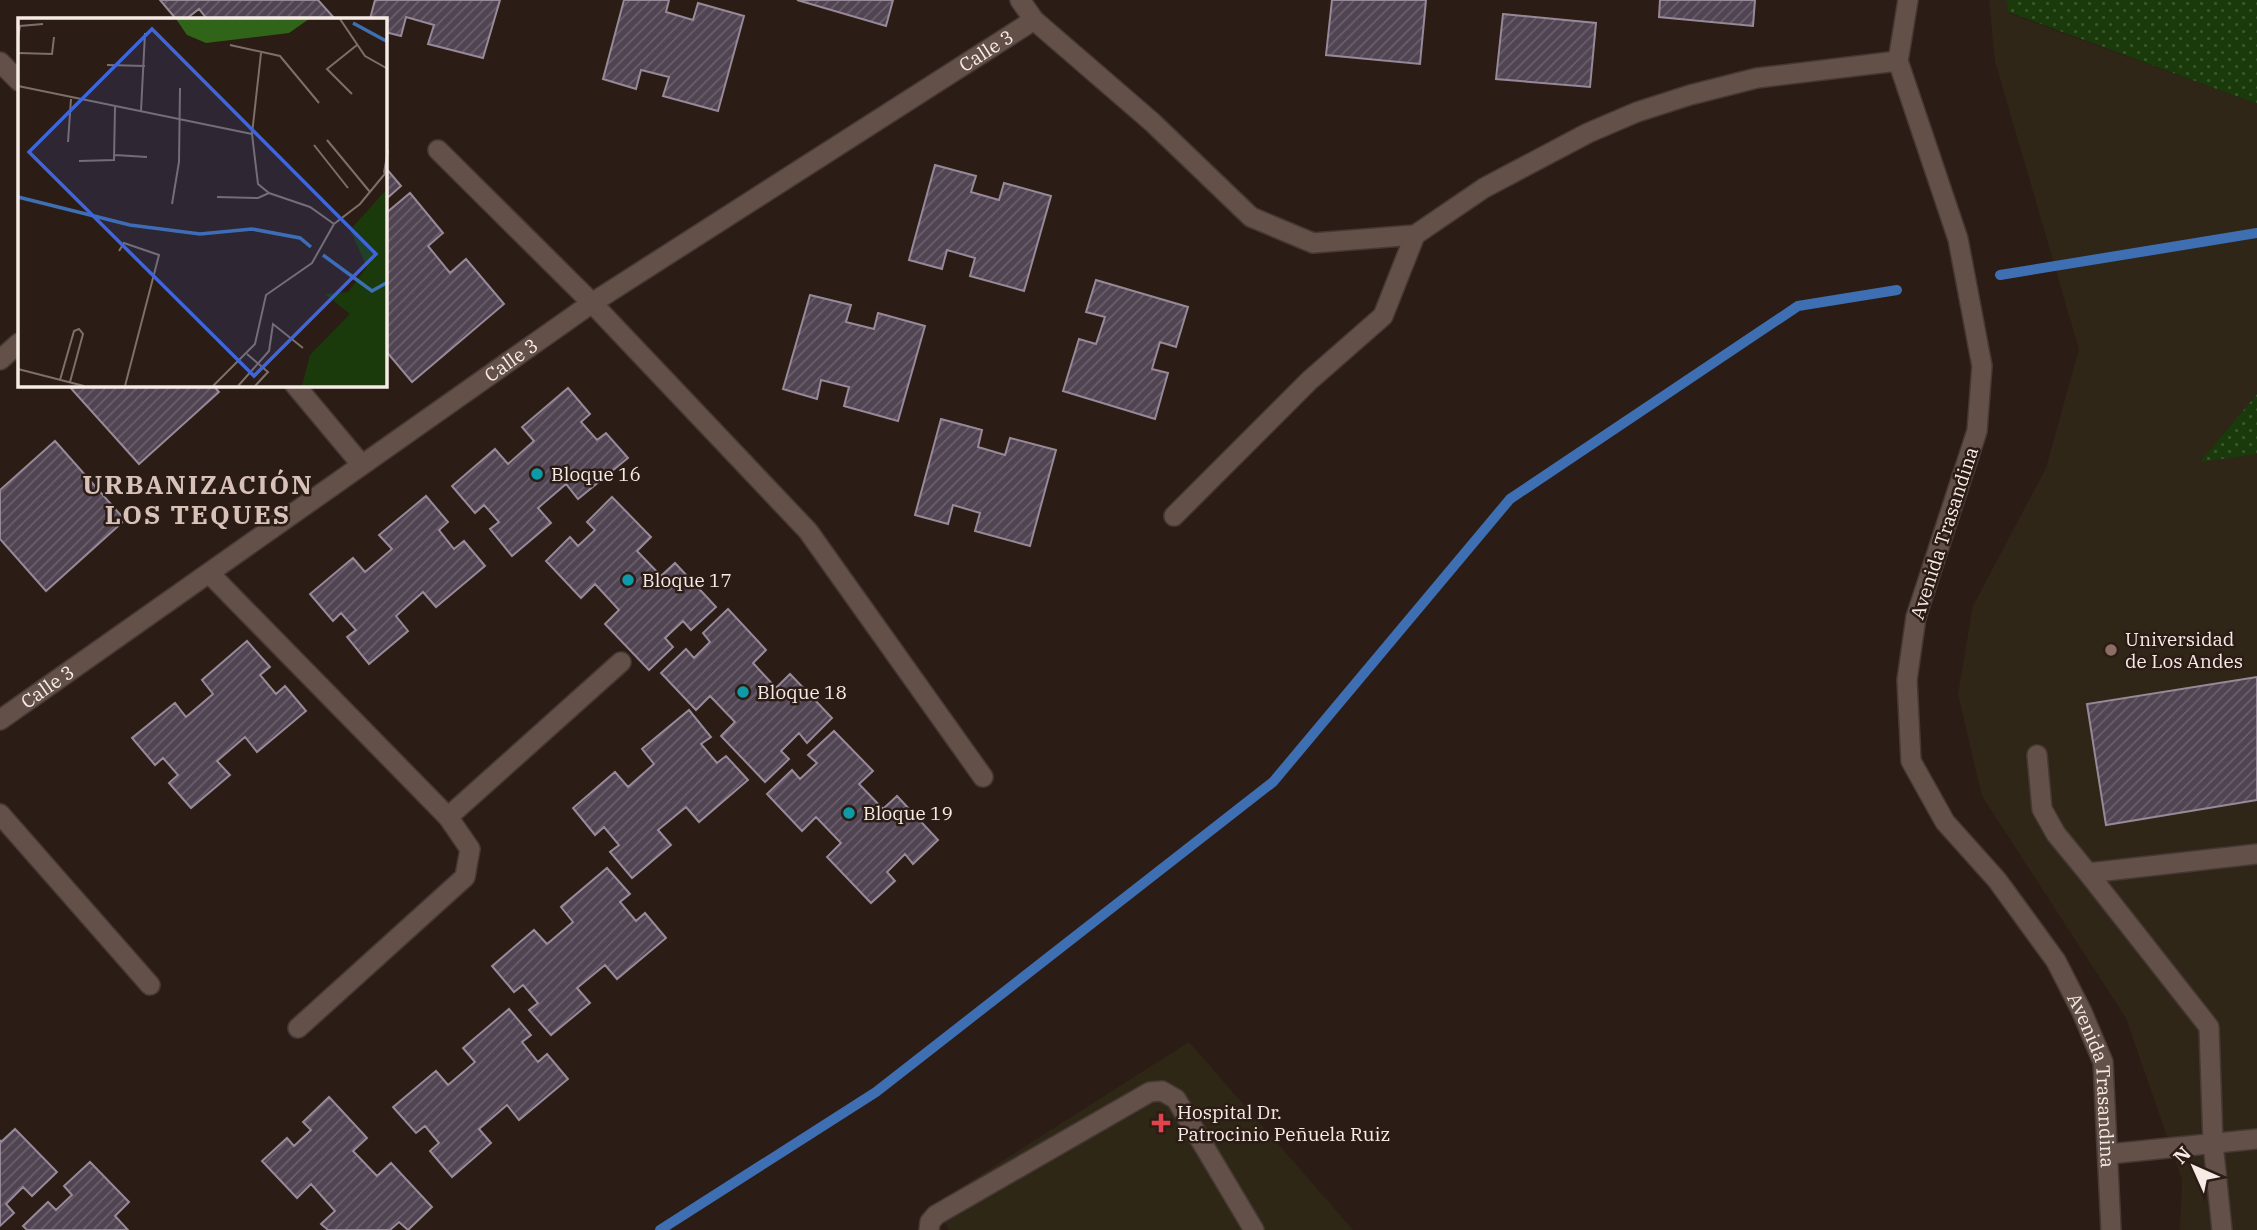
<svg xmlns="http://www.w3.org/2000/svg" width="2257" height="1230" viewBox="0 0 2257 1230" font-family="'IBM Plex Serif',serif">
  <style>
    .education { fill: #302617 }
    .medical { fill: #2f2716 }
    .park { fill: url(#park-dots) }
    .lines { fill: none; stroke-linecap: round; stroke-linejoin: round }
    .stream { stroke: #3f6fb3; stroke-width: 10 }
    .building { fill: url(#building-hatch); stroke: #978998; stroke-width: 2 }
    .service-casing { stroke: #463835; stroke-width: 22 }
    .minor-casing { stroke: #463835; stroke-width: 22 }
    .service { stroke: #635049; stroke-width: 19 }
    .minor { stroke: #635049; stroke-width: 19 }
    .culture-dot { fill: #0f9aa8; stroke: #2c1c16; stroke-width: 2.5 }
    .education-dot { fill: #8d6e63; stroke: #2c1c16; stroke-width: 2.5 }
    .health-dot { fill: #e0444e; stroke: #2c1c16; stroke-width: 2.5 }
    .labels { text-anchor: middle; stroke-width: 5; stroke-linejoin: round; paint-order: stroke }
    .street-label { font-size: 19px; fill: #f7ebe6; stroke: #2c1c16 }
    .poi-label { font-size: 19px; fill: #f7ebe6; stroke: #2c1c16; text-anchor: start }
    .district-label { font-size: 26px; font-weight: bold; letter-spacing: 2px; fill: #d7c1b8; stroke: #2c1c16 }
    .inset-river { fill: none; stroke: #3f6fb3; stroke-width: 3.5 }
    .inset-road { fill: none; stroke: #7d6f69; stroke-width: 2 }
    .view { fill: #3e66da; fill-opacity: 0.15; stroke: #3e66da; stroke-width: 3.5 }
    .inset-edge { fill: none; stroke: #f7ebe6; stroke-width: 3.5 }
  </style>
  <defs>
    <pattern id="park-dots" width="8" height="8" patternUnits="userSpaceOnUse" patternTransform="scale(1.75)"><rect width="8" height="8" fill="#1a3a0b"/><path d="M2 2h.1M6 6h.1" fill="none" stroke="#3c572f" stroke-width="1.8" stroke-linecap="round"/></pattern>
    <pattern id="building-hatch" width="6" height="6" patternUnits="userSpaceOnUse" patternTransform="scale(1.75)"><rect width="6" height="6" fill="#514452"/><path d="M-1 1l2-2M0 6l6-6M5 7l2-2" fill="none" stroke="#6b5f6b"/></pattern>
  </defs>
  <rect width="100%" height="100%" fill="#2c1c16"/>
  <!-- education -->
  <path class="education" d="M1989 0H2007L2008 13 2257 104V394L2201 461 2257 454V1230H2180L2182 1179 2126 1018 1982 796 1958 694 1973 606 2046 468 2079 349 1995 61Z"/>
  <!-- medical -->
  <path class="medical" d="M1189 1042 1353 1230H949L935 1204Z"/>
  <!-- park -->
  <path class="park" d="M2007 0H2257V104L2008 12Z
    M2257 394V454L2200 462Z"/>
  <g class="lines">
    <!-- stream -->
    <path class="stream" d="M2000 275 2257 233
      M660 1230 876 1092 1273 782 1510 499 1798 306 1897 290"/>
  </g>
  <!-- building -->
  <path class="building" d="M160 0H318L335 19H207L199 9 186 19H176Z
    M375 0H500L483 58 428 44 434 25 406 17 401 36 385 32V19H370Z
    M624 0H669L666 12 693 20 698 3 744 16 718 111 663 96 669 77 641 70 636 89 603 79Z
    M797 0H893L886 26Z
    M1332 0H1426L1420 64 1326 55Z
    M1660 0H1755L1753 26 1659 17Z
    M1503 14 1596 23 1590 87 1496 79Z
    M935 165 976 176 971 192 999 200 1004 183 1051 196 1024 291 970 276 975 258 947 250 942 269 909 260Z
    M385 167 401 186 385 200Z
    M410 193 443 233 428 246 450 273 466 259 504 304 412 382 385 350V214Z
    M1096 280 1188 307 1176 347 1160 342 1152 369 1168 373 1155 419 1063 391 1079 339 1096 344 1105 317 1086 312Z
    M810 295 851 305 846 322 874 329 878 313 925 326 898 421 844 406 849 387 821 380 817 399 783 389Z
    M68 385H213L219 392 139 464Z
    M568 388 590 414 581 422 597 440 606 433 628 458 578 499 566 484 538 508 551 523 512 556 490 529 499 522 484 505 475 513 452 486 495 449 508 464 534 441 522 427Z
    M941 419 982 430 978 447 1005 455 1010 438 1056 450 1030 546 975 531 980 513 953 505 948 524 915 515Z
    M55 441 125 520 46 591 0 539V490Z
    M426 496 448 522 439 530 454 549 464 541 485 566 436 607 423 592 396 616 408 631 369 664 347 637 356 630 341 613 333 621 310 594 353 558 365 572 392 549 379 535Z
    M612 497 651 537 637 551 661 576 675 563 716 607 691 630 683 621 665 638 673 647 649 670 605 624 619 610 595 584 581 598 546 561 570 537 578 546 595 530 587 522Z
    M728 609 766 650 753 663 776 688 790 674 832 718 807 743 799 733 781 751 789 759 765 782 721 736 735 722 710 696 696 710 661 673 686 649 694 658 710 642 703 633Z
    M247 641 270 667 260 675 276 694 285 686 306 711 257 752 245 737 217 761 230 775 191 808 169 783 178 775 163 758 155 765 132 738 175 703 186 717 213 694 202 680Z
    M2257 677V800L2106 825 2087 704Z
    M689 710 711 737 701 744 717 763 726 756 748 780 699 822 686 807 658 830 671 845 632 878 610 852 619 845 604 827 595 835 573 808 615 772 628 787 654 764 642 749Z
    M834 731 873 771 859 784 883 809 897 796 938 840 913 864 905 854 887 872 895 881 871 903 827 857 841 843 816 817 802 831 767 794 792 770 800 779 817 763 808 755Z
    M607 868 630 894 620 902 636 921 645 913 666 938 617 979 605 965 577 988 590 1003 551 1035 529 1010 538 1003 523 985 514 992 492 966 534 930 547 944 573 922 561 907Z
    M509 1009 531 1035 522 1042 538 1062 547 1054 568 1079 519 1120 507 1105 479 1129 491 1143 452 1177 430 1151 439 1143 425 1126 416 1133 393 1107 436 1071 448 1085 475 1062 463 1048Z
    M329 1097 367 1138 353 1151 377 1176 391 1163 432 1207 408 1230 399 1222 390 1230H328L321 1224 335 1211 311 1184 297 1198 262 1161 287 1138 294 1146 311 1130 303 1122Z
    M15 1129 57 1172 32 1196 23 1187 6 1204 14 1213 0 1226V1140L1 1142Z
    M90 1162 129 1202 115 1216 128 1230H27L23 1226 48 1202 56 1210 72 1195 64 1186Z"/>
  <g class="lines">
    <defs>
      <path id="service" d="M2037 755 2042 809 2056 834 2088 873
        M2109 1154 2257 1139
        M929 1230 930 1222 936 1215 1150 1092 1162 1091 1176 1099 1254 1230
        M2222 1230 2213 1143 2209 1027 2088 873 2257 854"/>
      <g id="minor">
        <path d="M1020 0 1034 20 1152 122 1251 217 1313 243 1415 235 1484 188 1588 133 1637 112 1690 95 1757 78 1898 61"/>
        <path id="s1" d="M1908 0 1898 61 1958 239 1982 366 1977 431 1916 617 1907 680 1911 761 1945 822 1997 880 2056 961 2082 1012 2103 1062 2111 1230"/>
        <path d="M0 62 19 81"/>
        <path d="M438 150 592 303 808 531 983 777"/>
        <path d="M0 360 19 343"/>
        <path d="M295 385 361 464"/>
        <path d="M1174 516 1310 380 1383 316 1415 235"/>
        <path d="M210 574 448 817 470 849 465 877 298 1028"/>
        <path id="s2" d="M0 720 592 303 1034 20"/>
        <path d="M0 814 150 985"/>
        <path d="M448 817 621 662"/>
      </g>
    </defs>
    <!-- service casing -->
    <use href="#service" class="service-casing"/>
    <!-- minor casing -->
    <use href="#minor" class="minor-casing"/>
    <!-- service -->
    <use href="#service" class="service"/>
    <!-- minor -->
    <use href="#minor" class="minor"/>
  </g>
  <!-- markers -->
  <g class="culture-dot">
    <circle cx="537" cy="474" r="7"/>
    <circle cx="628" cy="580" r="7"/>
    <circle cx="743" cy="692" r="7"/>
    <circle cx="849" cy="813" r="7"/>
  </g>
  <circle class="education-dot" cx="2111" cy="650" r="7"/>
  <path class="health-dot" d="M1157.5 1112.5h7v7h7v7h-7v7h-7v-7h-7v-7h7z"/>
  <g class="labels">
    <!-- street labels -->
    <g class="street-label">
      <text dy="7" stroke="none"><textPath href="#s2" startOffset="1192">Calle 3</textPath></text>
      <text dy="7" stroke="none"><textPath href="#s2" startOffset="625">Calle 3</textPath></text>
      <text transform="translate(1944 533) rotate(-72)" y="7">Avenida Trasandina</text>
      <text dy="7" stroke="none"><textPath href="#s2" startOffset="58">Calle 3</textPath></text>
      <text dy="7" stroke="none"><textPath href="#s1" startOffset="1160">Avenida Trasandina</textPath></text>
    </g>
    <!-- poi labels -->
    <g class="poi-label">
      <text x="551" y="481">Bloque 16</text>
      <text x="642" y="587">Bloque 17</text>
      <text x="2125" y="646">Universidad<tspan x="2125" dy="22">de Los Andes</tspan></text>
      <text x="757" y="699">Bloque 18</text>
      <text x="863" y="820">Bloque 19</text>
      <text x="1177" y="1119">Hospital Dr.<tspan x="1177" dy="22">Patrocinio Peñuela Ruiz</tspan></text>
    </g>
    <!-- district labels -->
    <g class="district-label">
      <text x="198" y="494">URBANIZACIÓN<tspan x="198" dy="30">LOS TEQUES</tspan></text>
    </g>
  </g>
  <!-- overview -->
  <g transform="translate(18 18)">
    <rect width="369" height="369" fill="#2c1c16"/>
    <path d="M158 1H291L271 15 188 25 169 17Z" fill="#306418"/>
    <path d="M369 171V368H284L292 337 332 296 307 276 330 274 349 249 332 212Z" fill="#1a3a0b"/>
    <path class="inset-river" d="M335 5 370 24M0 179 112 207 182 216 234 211 282 220 293 229M305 237 354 273 370 264"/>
    <path class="inset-road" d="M322 1 347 38 370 51M0 19 2 8 25 6M212 27 262 38 301 85M0 35 34 36 36 19M243 35 234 116 240 166 251 175 292 189 316 206M89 47 127 48M0 68 234 116M334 76 309 51 339 27M123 93 127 15M309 122 352 174M50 124 53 81M296 127 330 170M97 137 129 139M61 143 96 142 97 89M366 155 370 132M199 179 240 180 251 175M154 186 161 144 162 70M101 233 106 225 141 237 107 368M229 336 250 354 237 368M0 351 66 368M42 362 56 313 61 311 65 316 52 364M195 368 237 326 248 277 294 245 316 206 342 186 370 152M220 368 251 333 255 306 285 330"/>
    <path class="view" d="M134 11 358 236 236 358 11 134Z"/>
    <rect width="369" height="369" class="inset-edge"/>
  </g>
  <!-- north arrow -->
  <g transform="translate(2194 1167) rotate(315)" stroke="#2c1c16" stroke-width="5" paint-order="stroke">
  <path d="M0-5L12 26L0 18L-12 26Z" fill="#f7ebe6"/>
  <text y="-10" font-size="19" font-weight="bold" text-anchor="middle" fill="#f7ebe6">N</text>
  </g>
</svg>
